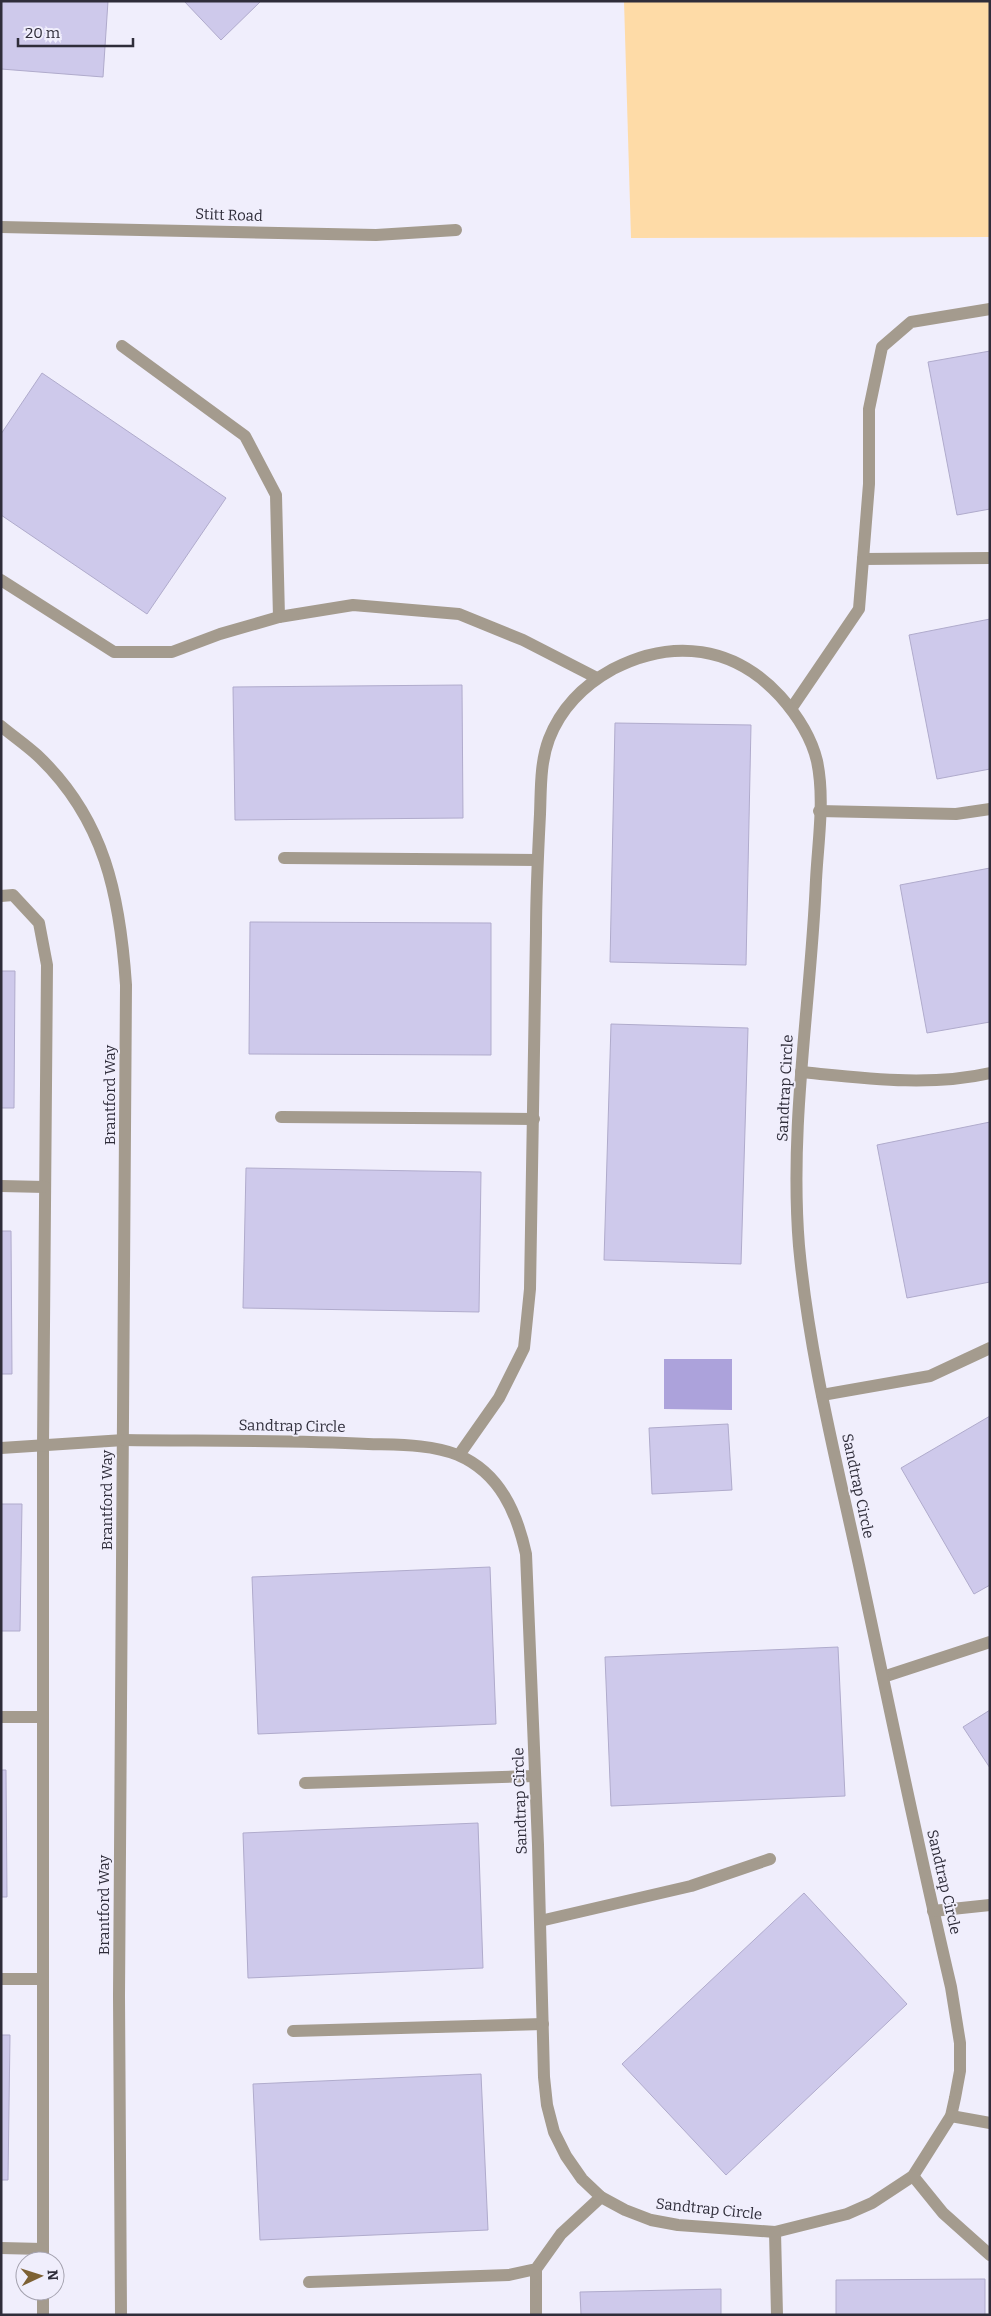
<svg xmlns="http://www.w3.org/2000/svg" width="991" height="2316" viewBox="0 0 991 2316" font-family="Bitter,serif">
<rect width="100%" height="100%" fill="#f0eefc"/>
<polygon fill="#fedba7" points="624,1 990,1 990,237 631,238"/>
<polygon fill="#aca2db" points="664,1359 732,1359 732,1410 664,1409"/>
<g fill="#cec9eb" stroke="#b0abcc">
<polygon points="1,1 108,1 103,77 1,69"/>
<polygon points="184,1 261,1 221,40"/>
<polygon points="990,351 990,509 957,515 928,362"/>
<polygon points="42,373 226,498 147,614 1,515 1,434"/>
<polygon points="990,619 990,769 937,779 909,635"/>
<polygon points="462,685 463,818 235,820 233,687"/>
<polygon points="615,723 751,725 746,965 610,962"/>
<polygon points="990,868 990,1022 927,1033 900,885"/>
<polygon points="250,922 491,923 491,1055 249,1054"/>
<polygon points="1,971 15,971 14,1108 1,1108"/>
<polygon points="611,1024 748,1028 741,1264 604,1260"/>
<polygon points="990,1122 990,1282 907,1298 877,1145"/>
<polygon points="246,1168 481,1172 479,1312 243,1308"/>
<polygon points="1,1231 11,1231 12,1374 1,1374"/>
<polygon points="990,1416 990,1585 974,1594 901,1468"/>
<polygon points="728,1424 732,1490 652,1494 649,1428"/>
<polygon points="1,1504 22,1504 20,1631 1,1631"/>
<polygon points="490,1567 496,1724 258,1734 252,1577"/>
<polygon points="838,1647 845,1796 611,1806 605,1657"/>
<polygon points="990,1710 990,1768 963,1727"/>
<polygon points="1,1770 6,1770 7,1897 1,1897"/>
<polygon points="478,1823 483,1968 248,1978 243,1833"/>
<polygon points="804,1893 907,2004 726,2175 622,2064"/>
<polygon points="1,2035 10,2035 8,2180 1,2180"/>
<polygon points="481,2074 488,2230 260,2240 253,2084"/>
<polygon points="985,2279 985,2315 836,2315 836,2280"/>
<polygon points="721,2289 721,2315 581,2315 580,2292"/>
</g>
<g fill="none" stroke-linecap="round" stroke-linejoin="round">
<g stroke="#a49b8e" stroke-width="12">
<polyline points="122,346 245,436 276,495 279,617"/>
<polyline points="863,559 990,558"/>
<polyline points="1,580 114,652 172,652 220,634 279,617 353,605 459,614 523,640 597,678"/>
<polyline points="791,709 859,609 869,484 869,409 882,347 911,322 990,309"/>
<polyline points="819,811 956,814 990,809"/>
<polyline points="284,858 537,860"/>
<polyline points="1,896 13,895 39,923 47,965 43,1446 43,2261"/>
<path d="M801,1072C863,1078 929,1087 990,1073"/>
<polyline points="1,1186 45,1187"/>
<polyline points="822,1395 930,1376 990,1348"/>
<polyline points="1,1448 124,1440"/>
<polyline points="883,1677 990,1642"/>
<polyline points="1,1717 43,1717"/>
<polyline points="305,1783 535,1776"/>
<polyline points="540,1921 691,1886 770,1859"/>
<polyline points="1,1979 43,1979"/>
<polyline points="293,2031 543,2024"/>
<polyline points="1,2248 43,2249"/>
<polyline points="309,2282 509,2275 536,2269 561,2234 601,2197"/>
<polyline points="43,2291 43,2315"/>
<polyline points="536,2315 536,2269"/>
</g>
<g stroke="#a49b8e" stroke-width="12">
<polyline points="1,227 376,235 456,230"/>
<path d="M1,726C13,736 26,745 37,755C105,819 120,896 126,985L119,1996L121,2315"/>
<polyline points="281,1117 534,1119"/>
<path d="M124,1440C205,1441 287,1440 368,1444C398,1445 430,1444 458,1455C500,1473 517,1513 526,1554L538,1845L544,2077L547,2105L554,2132L566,2156L582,2179L601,2197L625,2210L651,2220L678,2225L775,2232L847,2214L872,2203L913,2176L951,2116L955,2098L960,2071V2043L951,1987C918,1847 889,1705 859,1565C836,1459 809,1354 799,1246C789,1124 811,1001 816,880C818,841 825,799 817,761C811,736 797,715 780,696C734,646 673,638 613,669C584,685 561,708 549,739C540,763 541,789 540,814C538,853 536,893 536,932C534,1051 532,1170 530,1289L524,1348L499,1398L459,1455"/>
<polyline points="933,1911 990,1905"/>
<polyline points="951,2116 990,2123"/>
<polyline points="913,2176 943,2213 990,2255"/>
<polyline points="775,2232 777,2315"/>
</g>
</g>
<g text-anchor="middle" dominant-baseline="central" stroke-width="4" stroke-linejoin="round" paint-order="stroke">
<g font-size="15" fill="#2f2d3a" stroke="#f0eefc">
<text transform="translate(229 215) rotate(2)">Stitt Road</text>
<text transform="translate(785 1088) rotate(-87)">Sandtrap Circle</text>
<text transform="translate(110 1095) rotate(-90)">Brantford Way</text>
<text transform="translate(292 1426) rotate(1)">Sandtrap Circle</text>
<text transform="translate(858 1486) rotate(78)">Sandtrap Circle</text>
<text transform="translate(107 1500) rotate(-90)">Brantford Way</text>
<text transform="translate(520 1801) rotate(-92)">Sandtrap Circle</text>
<text transform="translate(944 1882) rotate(77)">Sandtrap Circle</text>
<text transform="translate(104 1905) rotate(-90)">Brantford Way</text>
<text transform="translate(709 2209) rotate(6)">Sandtrap Circle</text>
</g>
</g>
<rect width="991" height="2316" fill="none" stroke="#2f2d3a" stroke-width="5"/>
<g transform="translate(40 2276) rotate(86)"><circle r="24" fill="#f0eefc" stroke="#a3a1ae"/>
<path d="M0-4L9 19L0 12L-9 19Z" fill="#7d6134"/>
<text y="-8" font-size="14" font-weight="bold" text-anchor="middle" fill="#2f2d3a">N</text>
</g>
<path d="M18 38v8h115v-8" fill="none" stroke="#2f2d3a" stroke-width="2.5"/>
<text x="25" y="38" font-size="15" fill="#2f2d3a" stroke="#f0eefc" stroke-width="4" paint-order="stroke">20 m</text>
</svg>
